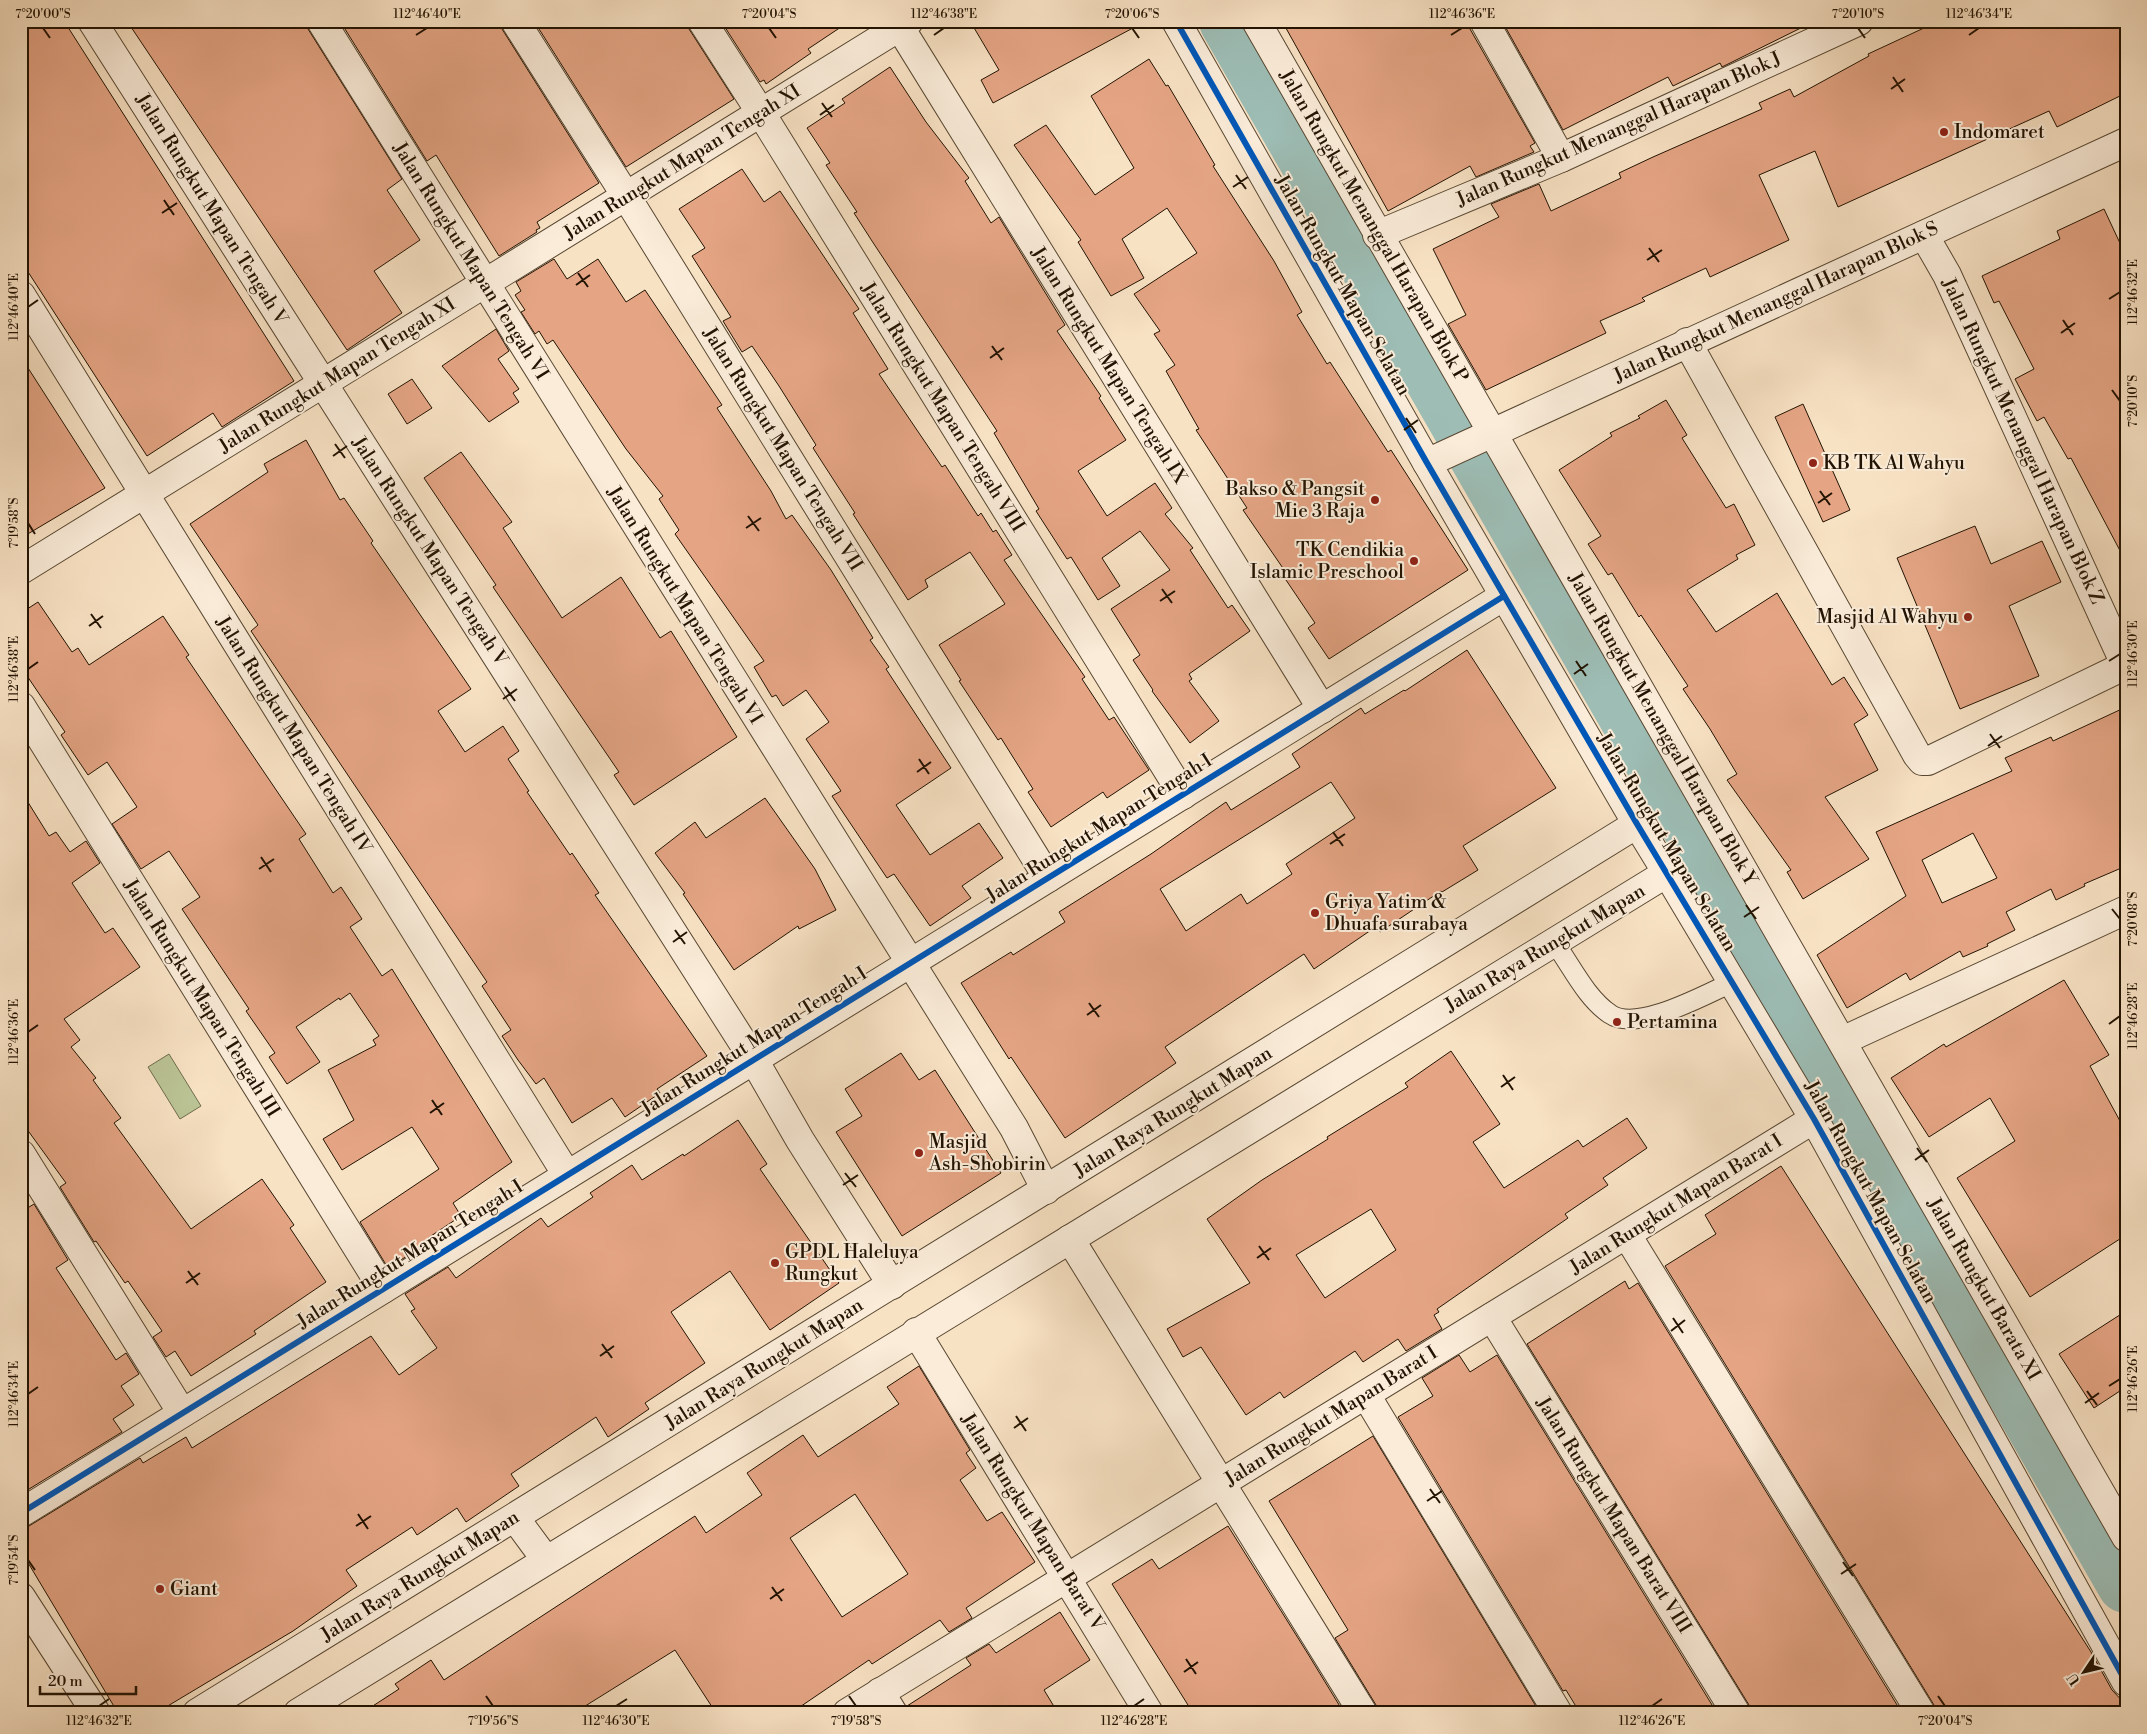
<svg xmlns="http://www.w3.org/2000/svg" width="2147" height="1734" viewBox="0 0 2147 1734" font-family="'Libre Bodoni',serif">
<rect width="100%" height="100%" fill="#f8e2c4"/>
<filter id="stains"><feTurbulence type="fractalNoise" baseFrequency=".004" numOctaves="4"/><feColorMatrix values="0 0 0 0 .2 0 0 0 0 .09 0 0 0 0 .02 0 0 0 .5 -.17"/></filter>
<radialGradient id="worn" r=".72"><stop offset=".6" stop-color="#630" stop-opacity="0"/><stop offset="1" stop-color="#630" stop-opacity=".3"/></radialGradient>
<polygon fill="#bbc496" stroke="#6e6c4c" points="169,1054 201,1106 180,1119 148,1067"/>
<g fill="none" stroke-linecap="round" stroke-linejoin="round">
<polyline stroke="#9dbdb5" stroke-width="58" points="1228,21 2126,1584"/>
</g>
<g fill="#e5a585" stroke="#221302" fill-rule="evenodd">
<polygon points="21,21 64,21 294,381 222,427 213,413 147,456 21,261"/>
<polygon points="127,21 305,21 308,29 402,179 387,190 420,240 374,271 402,313 347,350"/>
<polygon points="340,21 499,21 502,29 599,183 537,222 540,228 536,230 537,232 499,256 436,155 427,161"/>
<polygon points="534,21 686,21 689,29 734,99 626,167"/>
<polygon points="721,21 850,21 808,49 811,53 766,84 764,80 760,82"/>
<polygon points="970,21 1146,21 993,103 981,80 999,70"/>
<polygon points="1282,21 1468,21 1470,29 1535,143 1530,146 1534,152 1476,177 1470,166 1388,211"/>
<polygon points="1502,21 1815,21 1722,67 1720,63 1673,86 1668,77 1563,130"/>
<polygon points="1939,21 2126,21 2126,93 2057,127 2049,111 1838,207 1815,151 1759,175 1789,240 1710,277 1706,268 1642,298 1645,301 1600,321 1606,333 1486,390 1448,324 1466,315 1433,249 1499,217 1491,204 1539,184 1551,211 1621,178 1619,173 1653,157 1762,109 1759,103 1790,89 1794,97 1869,56 1868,54"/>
<polygon points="1149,59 1166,86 1168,85 1215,165 1213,166 1274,261 1302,312 1297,315 1327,364 1330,362 1388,452 1391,450 1468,570 1329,659 1308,628 1315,623 1286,580 1289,577 1243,510 1247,508 1196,430 1199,429 1166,371 1175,365 1154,334 1160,331 1134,294 1197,253 1167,208 1122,239 1144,278 1111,296 1078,242 1081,240 1014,145 1046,125 1095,195 1134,168 1091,96"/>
<polygon points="890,67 926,122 969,178 965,181 991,223 999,217 1065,325 1057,331 1101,396 1099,398 1126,440 1078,471 1107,516 1155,483 1172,508 1165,514 1193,548 1190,550 1228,608 1232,605 1250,631 1189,674 1192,679 1189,681 1219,721 1190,743 1152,691 1153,690 1133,660 1140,655 1111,609 1170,570 1140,531 1102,558 1120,586 1098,600 1071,557 1067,559 1036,511 1039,509 994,433 997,431 872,241 854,213 857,212 826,165 830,163 807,128 845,103 842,99"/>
<polygon points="742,169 764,202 780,191 859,309 853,313 888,369 879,374 942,467 945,465 978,516 981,513 993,532 996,530 1012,555 1004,560 1085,677 1082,679 1109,720 1114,717 1149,770 1107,798 1103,792 1051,827 1028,792 1033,789 1001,738 998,740 959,681 961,680 939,645 1005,604 970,552 925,580 928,587 908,600 853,514 855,513 813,448 816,445 779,386 752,346 742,352 723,321 731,317 692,256 705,248 679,209"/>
<polygon points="2104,209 2126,256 2126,562 2071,458 2068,459 2044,417 2037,421 2015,379 2034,369 1999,301 1994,303 1982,276 2060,239 2057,231"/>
<polygon points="554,259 567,279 598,259 626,302 645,290 722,405 717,408 771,491 786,519 792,515 831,570 873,638 870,640 889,667 886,669 951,768 896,805 930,855 979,823 1003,858 962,886 971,898 930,926 894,874 887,878 832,796 841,791 806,739 829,722 806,690 783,706 776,695 772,697 754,667 764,661 675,534 679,530 659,499 663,496 626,449 553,340 547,344 539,331 535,334 521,312 525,310 515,295 521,291 516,282"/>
<polygon points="496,329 509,351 498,359 519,389 513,393 519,402 489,422 442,366"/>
<polygon points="21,357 105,488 21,538"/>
<polygon points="412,379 432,408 407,424 388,394"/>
<polygon points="1666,400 1687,435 1682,438 1726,508 1734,504 1755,545 1736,555 1738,559 1687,590 1716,632 1777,593 1832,685 1844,677 1868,715 1854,724 1878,770 1825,797 1869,859 1803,899 1787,872 1791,870 1727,780 1737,774 1710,729 1683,689 1688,686 1641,615 1639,617 1612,573 1608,575 1588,544 1601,536 1559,470 1612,436 1610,433 1640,418 1638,416"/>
<polygon points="1803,404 1850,510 1823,522 1775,417"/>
<polygon points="306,440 340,500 344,498 373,541 371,543 471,689 438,711 465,752 503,726 519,751 508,759 529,791 527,792 570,855 572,853 599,893 595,895 707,1056 657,1089 660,1093 625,1117 612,1098 572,1123 544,1078 536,1084 518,1060 502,1036 511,1030 482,986 487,982 251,631 258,625 190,524 268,472 264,464"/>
<polygon points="461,452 512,522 503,528 562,618 621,577 660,638 671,631 737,737 634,805 614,775 619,772 493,587 496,585 424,478"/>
<polygon points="1975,526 1991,564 2042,541 2061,582 2009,606 2039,676 1960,709 1897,558"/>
<polygon points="38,602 72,652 78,648 89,665 163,616 189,655 186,657 306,834 299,839 333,893 341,887 362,919 350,927 382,976 392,969 512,1162 453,1203 461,1216 428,1238 431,1241 388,1268 360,1222 439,1169 412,1127 342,1170 323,1139 354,1120 328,1070 376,1045 373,1040 379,1036 350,993 340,1000 339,998 296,1027 320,1062 287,1084 269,1057 275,1053 246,1011 249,1009 182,909 200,897 169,851 141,869 112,824 137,807 107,762 88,775 61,735 65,732 21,667 21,613"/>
<path d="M1467,650L1556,788L1463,846L1478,870L1442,892L1441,891L1380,932L1377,926L1314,969L1304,954L1165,1047L1176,1063L1065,1138L1011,1057L1009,1059L961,983L1011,952L1013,955L1065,922L1059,912L1151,854L1226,802L1231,810L1300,767L1292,754L1361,708L1365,714L1404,690L1405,691ZM1331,782L1355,818L1286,864L1292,874L1247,904L1241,894L1186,931L1160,889Z"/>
<path d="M2126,707V866L2084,884L2085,886L2056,900L2051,889L2006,912L2015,930L1987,944L1988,946L1963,957L1960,951L1910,980L1906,973L1847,1008L1817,955L1906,896L1876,832L2012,771L2005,758L2051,737L2053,741ZM1973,833L1997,878L1942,903L1922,860Z"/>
<polygon points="21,791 49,836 56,832 70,852 86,841 100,863 72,883 105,933 113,928 140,967 64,1019 80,1040 71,1047 96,1078 93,1080 121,1118 114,1123 191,1229 262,1179 294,1225 290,1228 326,1282 254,1331 256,1334 191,1376 175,1351 166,1357 153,1337 162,1331 128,1281 125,1283 96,1241 94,1242 60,1187 66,1183 21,1121"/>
<polygon points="765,798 815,869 836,910 799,929 798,926 734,970 683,894 685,893 655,853 695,822 706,838"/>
<polygon points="2064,980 2109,1055 2090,1066 2126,1132 2126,1235 2030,1297 1957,1178 2015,1141 1990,1098 1929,1137 1891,1078 1944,1044 1946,1047"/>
<path d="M1451,1051L1500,1124L1473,1142L1504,1188L1578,1140L1583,1147L1627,1118L1647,1148L1603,1178L1608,1185L1565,1214L1568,1218L1437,1309L1439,1312L1434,1315L1442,1329L1406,1351L1398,1339L1363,1362L1355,1351L1284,1398L1280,1392L1246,1415L1201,1347L1183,1357L1167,1329L1250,1283L1207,1219L1262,1180L1328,1139L1327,1137L1408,1087L1405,1083ZM1371,1209L1396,1250L1325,1298L1296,1255Z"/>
<polygon points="901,1053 919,1080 935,1070 1001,1173 902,1236 836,1132 862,1116 845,1089"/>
<polygon points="738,1120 767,1164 760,1169 839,1283 770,1330 730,1271 671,1312 705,1363 645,1403 649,1409 608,1437 596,1417 511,1474 519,1486 466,1522 457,1508 417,1535 412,1527 346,1570 357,1586 293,1631 156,1713 118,1713 21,1551 21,1529 29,1526 140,1458 143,1463 186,1437 192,1448 371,1336 399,1375 437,1348 411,1311 415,1309 405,1294 448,1267 456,1278 541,1218 548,1227 593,1197 590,1193 632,1165 642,1180 683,1154 684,1156"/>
<polygon points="1781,1166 2091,1652 2112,1690 2126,1705 2126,1713 1937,1713 1934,1705 1665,1266 1716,1234 1705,1215"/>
<polygon points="34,1204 68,1260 56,1268 116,1360 126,1353 139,1374 121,1386 134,1405 113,1419 122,1432 21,1494 21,1212"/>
<polygon points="1625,1281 1629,1289 1638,1283 1902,1713 1752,1713 1749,1705 1527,1344"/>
<polygon points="2126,1311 2126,1387 2094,1408 2059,1354"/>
<polygon points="1459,1355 1470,1372 1497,1355 1717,1713 1580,1713 1566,1690 1563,1691 1398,1417 1433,1396 1422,1378"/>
<path d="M919,1366L970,1450L966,1453L976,1468L960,1480L987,1521L1002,1512L1035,1562L966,1608L972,1618L949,1632L940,1620L872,1664L869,1660L791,1713H716L675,1650L574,1713H362L399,1689L395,1684L431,1660L444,1680L695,1516L706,1533L762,1495L747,1473L803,1435L818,1457L899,1404L887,1387ZM855,1494L908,1574L842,1617L790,1538Z"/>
<polygon points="1373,1436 1537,1708 1529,1713 1379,1713 1376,1705 1335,1638 1348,1630 1269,1501"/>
<polygon points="1228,1526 1308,1654 1344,1713 1193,1713 1112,1584 1152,1559 1159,1569"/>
<polygon points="1060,1612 1090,1660 1044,1690 1058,1713 909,1713 907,1706 971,1665 966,1658 989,1644 996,1653"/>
</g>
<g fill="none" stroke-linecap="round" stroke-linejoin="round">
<defs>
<path id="service" d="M1554,942C1571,965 1586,998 1610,1014C1637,1033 1706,994 1733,982"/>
<g id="minor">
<polyline points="92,21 754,1060 800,1140 892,1285"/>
<polyline points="321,21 1014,1128 1046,1190"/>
<polyline points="515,21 626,196 1048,878"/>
<polyline points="702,21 761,113 1183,795"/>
<polyline points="896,21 1322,709"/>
<polyline points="1176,21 1427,463"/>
<polyline points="1256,21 2126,1537"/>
<polyline points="1484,21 1561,158"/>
<polyline points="1377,235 1561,158 1859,21"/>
<polyline points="21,295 567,1175"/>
<polyline points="1687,342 1917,755 1922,761 1928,761 2122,667 2124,662 1947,275 1924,235"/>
<polyline points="21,570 909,21"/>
<polyline points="21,706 383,1289"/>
<polyline points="1667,873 1814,1119 2126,1682"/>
<polyline points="1842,1041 2126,910"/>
<polyline points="21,1154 182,1413"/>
<polyline points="1627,1235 1921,1713"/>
<polyline points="1070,1239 1363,1713"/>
<polyline points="1492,1317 1736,1713"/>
<polyline points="916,1332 1149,1713"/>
<polyline points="1366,1395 1558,1713"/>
<polyline points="21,1513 1504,596"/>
<polyline points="21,1597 96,1713"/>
<polyline points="880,1692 893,1713"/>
<polyline points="847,1713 1814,1119"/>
</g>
<g id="tertiary">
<polyline points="515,1518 546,1560"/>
<polyline points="197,1713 1637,824"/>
<polyline points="298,1713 1667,873 1637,824 1427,463 2126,142"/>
</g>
</defs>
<use href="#service" stroke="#584732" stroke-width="21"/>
<use href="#minor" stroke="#584732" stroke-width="30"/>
<use href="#tertiary" stroke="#584732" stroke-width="30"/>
<use href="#service" stroke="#faecd9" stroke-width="19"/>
<use href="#minor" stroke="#faecd9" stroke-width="28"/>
<use href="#tertiary" stroke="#faecd9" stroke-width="28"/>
<defs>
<g id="cycleway">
<polyline points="1176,21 1427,463 1637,824 1814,1119 2126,1682"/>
<polyline points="21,1513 1504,596"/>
</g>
</defs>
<use href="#cycleway" stroke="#faecd9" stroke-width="9"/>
<use href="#cycleway" stroke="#0057b8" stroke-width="6"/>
</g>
<path fill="none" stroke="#221302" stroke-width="2" d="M43,28L50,38M769,28L776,38M1132,28L1139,38M1858,28L1865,38M416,35L427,28M934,35L944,28M1451,35L1462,28M1969,35L1979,28M1893,77L1903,92M1891,89L1905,79M822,103L832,117M820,115L834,105M1236,175L1246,189M1233,187L1248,177M164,200L174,215M162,213L177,203M1649,248L1659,262M1647,260L1662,250M578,273L588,287M576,285L590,275M2109,299L2120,292M28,307L38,300M2063,320L2073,335M2061,333L2075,323M992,346L1002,360M990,358L1004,348M2112,390L2120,401M1406,418L1416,433M1404,430L1418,420M335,444L345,458M333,456L347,446M1820,491L1830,505M1818,503L1832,493M748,516L759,531M28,523L35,534M746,528L761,518M1162,589L1172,603M1160,601L1175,591M91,614L101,628M89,626L103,616M1576,661L1586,676M2109,661L2120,654M28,669L38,662M1574,674L1588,664M505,687L515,701M503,699L517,689M1990,734L2000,748M1988,746L2002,736M919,759L929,774M917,772L931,762M1333,832L1343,846M1330,844L1345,834M261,857L271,872M259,869L274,859M1746,905L1756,919M2112,909L2120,919M1744,917L1759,907M675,930L685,944M673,942L687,932M1089,1003L1099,1017M1087,1015L1101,1005M2109,1024L2120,1016M28,1032L38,1025M1503,1075L1513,1090M1501,1087L1515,1077M432,1100L442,1115M430,1113L444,1103M1917,1148L1927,1162M1915,1160L1929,1150M845,1173L856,1187M843,1185L858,1175M1259,1246L1269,1260M1257,1258L1271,1248M188,1271L198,1285M186,1283L200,1273M1673,1318L1683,1333M1671,1331L1685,1320M602,1344L612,1358M600,1356L614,1346M2109,1386L2120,1379M2087,1391L2097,1405M28,1394L38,1387M2085,1403L2099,1393M1016,1416L1026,1431M1014,1428L1028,1418M1430,1489L1440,1503M1427,1501L1442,1491M358,1514L368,1529M356,1526L371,1516M28,1560L35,1570M1843,1562L1853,1576M1841,1574L1856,1564M772,1587L782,1601M770,1599L784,1589M1186,1659L1196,1674M1184,1672L1198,1662M486,1696L493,1706M849,1696L856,1706M1938,1696L1945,1706M99,1706L109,1699M616,1706L627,1699M1134,1706L1144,1699M1652,1706L1662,1699"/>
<g fill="#8f2418" stroke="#faecd9" stroke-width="2">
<circle cx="1944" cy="132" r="5"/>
<circle cx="1813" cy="463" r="5"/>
<circle cx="1375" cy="500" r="5"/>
<circle cx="1414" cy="561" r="5"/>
<circle cx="1968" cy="617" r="5"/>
<circle cx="1315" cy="913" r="5"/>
<circle cx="1617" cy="1022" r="5"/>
<circle cx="919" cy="1153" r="5"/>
<circle cx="775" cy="1263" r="5"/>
<circle cx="160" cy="1589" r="5"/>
</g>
<g text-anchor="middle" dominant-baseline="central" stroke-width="4" stroke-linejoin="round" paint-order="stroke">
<g font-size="19" fill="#221302" stroke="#faecd9">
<text transform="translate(1619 129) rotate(-24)">Jalan Rungkut Menanggal Harapan Blok J</text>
<text transform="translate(682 162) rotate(-32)">Jalan Rungkut Mapan Tengah XI</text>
<text transform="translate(212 209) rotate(58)">Jalan Rungkut Mapan Tengah V</text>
<text transform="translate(1374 226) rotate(60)">Jalan Rungkut Menanggal Harapan Blok P</text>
<text transform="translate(471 261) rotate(58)">Jalan Rungkut Mapan Tengah VI</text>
<text transform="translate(1343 285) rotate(60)">Jalan Rungkut Mapan Selatan</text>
<text transform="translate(1776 302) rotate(-25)">Jalan Rungkut Menanggal Harapan Blok S</text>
<text transform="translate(1109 365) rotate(58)">Jalan Rungkut Mapan Tengah IX</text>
<text transform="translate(337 375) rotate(-32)">Jalan Rungkut Mapan Tengah XI</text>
<text transform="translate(943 407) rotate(58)">Jalan Rungkut Mapan Tengah VIII</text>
<text transform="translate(2023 441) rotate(65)">Jalan Rungkut Menanggal Harapan Blok Z</text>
<text transform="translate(783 449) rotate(58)">Jalan Rungkut Mapan Tengah VII</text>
<text transform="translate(430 551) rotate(57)">Jalan Rungkut Mapan Tengah V</text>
<text transform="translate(685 605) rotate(58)">Jalan Rungkut Mapan Tengah VI</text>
<text transform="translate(1663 729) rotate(60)">Jalan Rungkut Menanggal Harapan Blok Y</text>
<text transform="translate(294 735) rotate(58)">Jalan Rungkut Mapan Tengah IV</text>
<text transform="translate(1099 828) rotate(-32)">Jalan Rungkut Mapan Tengah I</text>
<text transform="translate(1667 842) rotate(59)">Jalan Rungkut Mapan Selatan</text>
<text transform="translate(1545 948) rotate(-31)">Jalan Raya Rungkut Mapan</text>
<text transform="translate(202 998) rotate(58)">Jalan Rungkut Mapan Tengah III</text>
<text transform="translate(754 1041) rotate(-32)">Jalan Rungkut Mapan Tengah I</text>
<text transform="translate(1173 1112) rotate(-32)">Jalan Raya Rungkut Mapan</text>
<text transform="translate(1871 1192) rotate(61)">Jalan Rungkut Mapan Selatan</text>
<text transform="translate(1676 1204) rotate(-32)">Jalan Rungkut Mapan Barat I</text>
<text transform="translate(410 1254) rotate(-32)">Jalan Rungkut Mapan Tengah I</text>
<text transform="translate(1984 1289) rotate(60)">Jalan Rungkut Barata XI</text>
<text transform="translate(764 1364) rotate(-32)">Jalan Raya Rungkut Mapan</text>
<text transform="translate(1331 1416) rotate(-32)">Jalan Rungkut Mapan Barat I</text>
<text transform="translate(1614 1515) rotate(58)">Jalan Rungkut Mapan Barat VIII</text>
<text transform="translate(1033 1522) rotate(58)">Jalan Rungkut Mapan Barat V</text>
<text transform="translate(420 1576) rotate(-32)">Jalan Raya Rungkut Mapan</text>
</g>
<g font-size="19" fill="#221302" stroke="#faecd9" text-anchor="start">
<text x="1954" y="132">Indomaret</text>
<text x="1823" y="463">KB TK Al Wahyu</text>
<text x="1365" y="489" text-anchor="end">Bakso &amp; Pangsit<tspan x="1365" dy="22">Mie 3 Raja</tspan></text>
<text x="1404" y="550" text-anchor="end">TK Cendikia<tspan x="1404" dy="22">Islamic Preschool</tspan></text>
<text x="1958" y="617" text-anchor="end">Masjid Al Wahyu</text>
<text x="1325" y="902">Griya Yatim &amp;<tspan x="1325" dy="22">Dhuafa surabaya</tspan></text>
<text x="1627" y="1022">Pertamina</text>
<text x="929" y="1142">Masjid<tspan x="929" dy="22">Ash-Shobirin</tspan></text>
<text x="785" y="1252">GPDL Haleluya<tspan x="785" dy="22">Rungkut</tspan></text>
<text x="170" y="1589">Giant</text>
</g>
</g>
<rect width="2147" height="1734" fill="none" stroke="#f8e2c4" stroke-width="55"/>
<g transform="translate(2084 1672) rotate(235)" stroke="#faecd9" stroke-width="4" paint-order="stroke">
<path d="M0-4L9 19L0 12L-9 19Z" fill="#221302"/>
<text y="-8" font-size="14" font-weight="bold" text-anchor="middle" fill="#221302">U</text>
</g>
<path d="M40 1686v8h96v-8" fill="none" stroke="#221302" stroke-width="2.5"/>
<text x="48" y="1686" font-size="15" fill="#221302" stroke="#faecd9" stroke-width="4" paint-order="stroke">20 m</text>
<rect x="28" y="28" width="2092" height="1678" fill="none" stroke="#221302" stroke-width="2"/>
<g font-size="12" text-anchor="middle" fill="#221302">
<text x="43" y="18">7°20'00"S</text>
<text x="427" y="18">112°46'40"E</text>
<text x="769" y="18">7°20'04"S</text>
<text x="944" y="18">112°46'38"E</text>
<text x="1132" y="18">7°20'06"S</text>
<text x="1462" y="18">112°46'36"E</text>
<text x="1858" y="18">7°20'10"S</text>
<text x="1979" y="18">112°46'34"E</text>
<text transform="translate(2133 292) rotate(-90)" y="4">112°46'32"E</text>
<text transform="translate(14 307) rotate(-90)" y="4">112°46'40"E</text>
<text transform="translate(2133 401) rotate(-90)" y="4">7°20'10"S</text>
<text transform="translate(14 523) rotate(-90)" y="4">7°19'58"S</text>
<text transform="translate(2133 654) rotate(-90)" y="4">112°46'30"E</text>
<text transform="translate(14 669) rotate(-90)" y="4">112°46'38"E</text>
<text transform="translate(2133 919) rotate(-90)" y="4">7°20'08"S</text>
<text transform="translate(2133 1016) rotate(-90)" y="4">112°46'28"E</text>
<text transform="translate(14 1032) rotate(-90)" y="4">112°46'36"E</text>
<text transform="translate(2133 1379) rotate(-90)" y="4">112°46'26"E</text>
<text transform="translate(14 1394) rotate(-90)" y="4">112°46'34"E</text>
<text transform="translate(14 1560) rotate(-90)" y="4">7°19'54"S</text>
<text x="99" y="1725">112°46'32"E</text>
<text x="493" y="1725">7°19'56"S</text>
<text x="616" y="1725">112°46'30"E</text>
<text x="856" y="1725">7°19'58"S</text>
<text x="1134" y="1725">112°46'28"E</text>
<text x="1652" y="1725">112°46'26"E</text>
<text x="1945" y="1725">7°20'04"S</text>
</g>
<rect width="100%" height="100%" filter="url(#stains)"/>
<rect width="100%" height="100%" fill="url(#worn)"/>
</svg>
